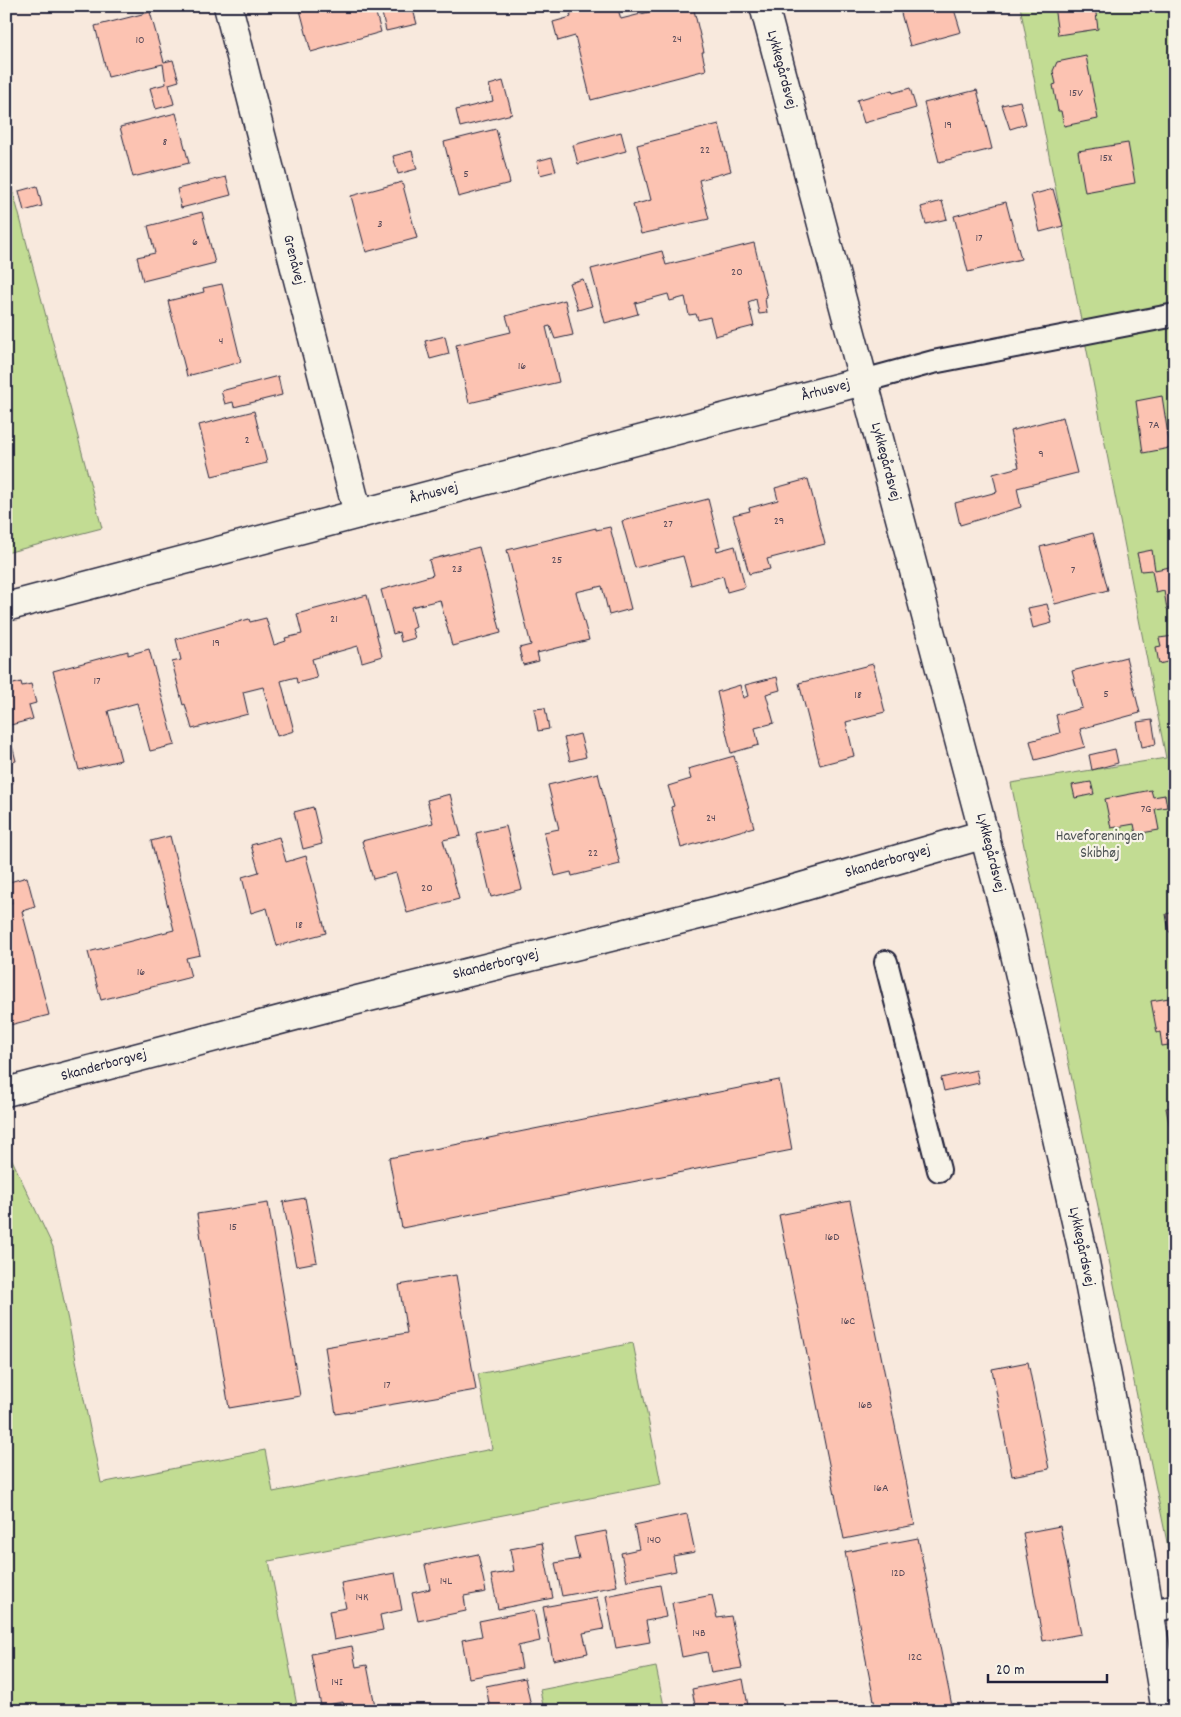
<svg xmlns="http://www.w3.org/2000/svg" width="1181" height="1717" viewBox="0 0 1181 1717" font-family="Dekko,sans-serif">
<rect width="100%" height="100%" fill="#f8e9dd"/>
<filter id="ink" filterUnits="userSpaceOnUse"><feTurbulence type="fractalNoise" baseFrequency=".02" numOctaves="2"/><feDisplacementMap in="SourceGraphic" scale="10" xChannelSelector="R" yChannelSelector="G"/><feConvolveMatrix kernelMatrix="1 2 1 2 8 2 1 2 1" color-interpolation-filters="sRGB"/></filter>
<g filter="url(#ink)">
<g fill="#c2dc93" stroke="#727f67">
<polygon points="1020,6 1175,6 1175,1581 1011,783 1166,758"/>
<polygon points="6,165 102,528 6,553"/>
<polygon points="6,1147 53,1247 101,1483 265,1450 273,1492 492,1449 478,1374 633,1343 661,1484 269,1561 298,1711 6,1711"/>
<polygon points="656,1667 665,1711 544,1711 540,1690"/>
</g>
<g fill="#fcc3b2" stroke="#22223b">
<polygon points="299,6 374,6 381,32 311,52"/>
<polygon points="412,6 417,24 386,31 382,13"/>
<polygon points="600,6 617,6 621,19 673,6 693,6 704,52 702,52 706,70 591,100 575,36 558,41 553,22 571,17 570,14"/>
<polygon points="899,6 953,6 961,32 910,46"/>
<polygon points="1054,6 1095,6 1098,29 1058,35"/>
<polygon points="150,12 164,62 173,60 179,81 169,84 174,104 156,109 150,88 166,84 163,64 108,77 95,26"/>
<polygon points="1086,56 1098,119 1064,126 1061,111 1058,111 1053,85 1056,84 1053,71 1057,62"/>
<polygon points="503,81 512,114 460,127 456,110 493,101 489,85"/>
<polygon points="910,88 916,108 864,123 857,100 892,90 893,93"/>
<polygon points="977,90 992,149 939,162 924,103"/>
<polygon points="1020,101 1026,124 1010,129 1002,105"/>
<polygon points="176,113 189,163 133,177 120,127"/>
<polygon points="719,124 731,171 699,180 709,219 641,234 633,205 651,200 637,145"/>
<polygon points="496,129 510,183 458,197 444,142"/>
<polygon points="621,132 626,151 578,164 573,145"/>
<polygon points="1128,143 1135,183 1085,192 1078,151"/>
<polygon points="412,151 417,169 398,174 393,156"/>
<polygon points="552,157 556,171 540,175 537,161"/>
<polygon points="226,177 231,195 181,208 177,189"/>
<polygon points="402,182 417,238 366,252 351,196"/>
<polygon points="37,186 42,206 24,211 19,191"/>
<polygon points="1053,189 1063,226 1040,232 1031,195"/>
<polygon points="942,201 947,219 926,224 921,207"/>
<polygon points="1006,202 1021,259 968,272 954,216"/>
<polygon points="202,212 215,263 143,281 137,257 155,253 148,226"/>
<polygon points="754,243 767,297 765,298 767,313 759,314 756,299 748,302 754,326 715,336 710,317 698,320 696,314 689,315 685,297 670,301 668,294 635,303 638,314 605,323 591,269 662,251 666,265"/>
<polygon points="583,279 592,306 578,310 569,283"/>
<polygon points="222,284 241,362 187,376 168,301 204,292 203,288"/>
<polygon points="565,300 573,335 555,339 550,326 546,327 559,382 469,403 456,345 511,332 506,316"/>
<polygon points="445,336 449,354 430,359 425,341"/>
<polygon points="278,376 282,395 234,407 233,402 225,404 221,391"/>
<polygon points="1162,396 1170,448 1143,453 1136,401"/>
<polygon points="254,411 267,463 212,476 199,425"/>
<polygon points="1063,417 1077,473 1017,488 1021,507 960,525 955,503 997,492 993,474 1019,467 1010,431"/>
<polygon points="808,479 825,544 767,559 770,569 749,574 733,515 750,511 749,508 778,500 775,488"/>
<polygon points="708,499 720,546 716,547 717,551 735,546 745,587 727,592 723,576 691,585 683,556 635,568 622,521"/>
<polygon points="610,527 631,609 609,615 602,586 576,592 589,640 537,653 539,661 523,665 519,648 531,645 507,550 596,528 596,530"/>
<polygon points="1093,533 1108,590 1055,604 1040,547"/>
<polygon points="479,547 501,633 452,646 440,600 411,607 416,627 412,629 415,638 401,642 399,632 393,634 381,590 433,575 429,560"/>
<polygon points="1152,550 1155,570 1175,566 1175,607 1167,609 1164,591 1156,593 1152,570 1141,571 1137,553"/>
<polygon points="367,595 382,656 362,662 358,646 312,659 317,678 297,683 296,677 281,681 294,731 277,736 263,687 243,692 248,714 192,729 185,704 183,705 172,662 181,660 176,639 249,619 250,622 266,618 274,645 286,641 285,638 302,634 297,614"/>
<polygon points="1047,604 1052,623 1033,628 1028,608"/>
<polygon points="1174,636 1175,660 1159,664 1156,647 1161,646 1159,638"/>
<polygon points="149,649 175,745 150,751 137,703 108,711 121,760 79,770 53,671 128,651 128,655"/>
<polygon points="1126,657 1140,713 1080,729 1085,747 1035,760 1030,741 1060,733 1056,715 1082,708 1072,671"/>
<polygon points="873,664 885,712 846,722 854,756 820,765 799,683"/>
<polygon points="777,677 780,690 766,694 774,723 755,728 759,745 731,753 717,692 740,685 743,698 748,696 745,685"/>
<polygon points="21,682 22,686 31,684 36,703 29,705 33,719 7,726 16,761 7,763 13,783 6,785 6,686"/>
<polygon points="545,708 549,729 538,731 534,709"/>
<polygon points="1152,720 1156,744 1142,747 1137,722"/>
<polygon points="580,734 586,757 570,761 564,738"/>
<polygon points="1115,749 1118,763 1092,770 1089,755"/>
<polygon points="734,756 754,827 681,848 671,807 674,806 668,786 691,779 688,769"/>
<polygon points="598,773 620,864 572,876 571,872 555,876 544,832 559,829 548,785"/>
<polygon points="1091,782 1094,794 1075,798 1072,785"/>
<polygon points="1151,790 1153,797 1165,795 1167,807 1155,809 1159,830 1136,834 1134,824 1111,828 1105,799"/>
<polygon points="450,794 461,836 443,840 459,899 407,913 396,873 373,879 362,841 433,823 427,800"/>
<polygon points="313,807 322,844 303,849 294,812"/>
<polygon points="506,826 522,889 491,897 476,833"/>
<polygon points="170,836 200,955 186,958 191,977 101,1000 88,952 174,930 151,841"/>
<polygon points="279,837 286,862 306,856 326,933 277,946 267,908 251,913 242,877 259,872 251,845"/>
<polygon points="27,877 35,907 22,911 49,1015 6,1026 6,904 12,903 6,883"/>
<polygon points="1175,912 1175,931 1169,932 1166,914"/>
<polygon points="1175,997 1175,1044 1162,1046 1160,1032 1157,1033 1151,1001"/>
<polygon points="976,1070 979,1083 944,1091 941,1078"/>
<polygon points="779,1080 792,1150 402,1228 389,1158"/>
<polygon points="1175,1106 1175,1148 1174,1148 1166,1108"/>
<polygon points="305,1198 317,1262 296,1266 283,1202"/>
<polygon points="850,1201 915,1525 844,1539 779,1215"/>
<polygon points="268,1203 300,1396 229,1408 197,1214"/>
<polygon points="456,1275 476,1390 336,1414 325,1347 407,1333 399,1285"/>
<polygon points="1028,1362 1049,1469 1012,1476 992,1369"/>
<polygon points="687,1514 695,1552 673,1556 676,1571 627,1581 621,1553 639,1549 634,1525"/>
<polygon points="1060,1526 1081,1634 1043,1641 1023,1533"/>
<polygon points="606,1531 617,1586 562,1596 555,1563 579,1559 574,1537"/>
<polygon points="918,1538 953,1711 876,1711 845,1552"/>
<polygon points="542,1543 553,1598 498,1609 491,1575 514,1571 510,1549"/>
<polygon points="478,1554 486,1592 464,1596 466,1611 418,1621 412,1593 430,1589 425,1565"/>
<polygon points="395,1573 402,1610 380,1615 383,1630 334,1640 329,1611 346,1608 341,1583"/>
<polygon points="660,1585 666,1617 646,1621 650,1642 616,1648 606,1596"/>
<polygon points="712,1595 717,1618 731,1616 742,1668 711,1673 707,1652 682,1657 672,1603"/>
<polygon points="597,1597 604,1629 583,1633 588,1653 553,1660 543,1607"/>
<polygon points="534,1610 540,1641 518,1646 522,1668 469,1678 462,1640 482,1636 479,1621"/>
<polygon points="352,1646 356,1667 367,1665 376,1711 345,1711 343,1702 321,1706 311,1654"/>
<polygon points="525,1678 532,1711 479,1711 490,1709 486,1686"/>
<polygon points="743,1679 749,1711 696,1711 692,1689"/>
</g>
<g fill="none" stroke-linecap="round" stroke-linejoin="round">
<defs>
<g id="service">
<polyline points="863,381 933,362 1175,315"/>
<polyline points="886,962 939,1170"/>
<polyline points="1149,1612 1175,1606"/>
</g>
<g id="minor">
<polyline points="228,6 358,514"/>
<polyline points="764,6 1010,932 1083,1252 1129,1489 1166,1711"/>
<polyline points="6,607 863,381"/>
<polyline points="6,1092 337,1005 743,904 985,834"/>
</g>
</defs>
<use href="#service" stroke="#22223b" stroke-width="26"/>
<use href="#minor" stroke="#22223b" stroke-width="31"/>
<use href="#service" stroke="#f7f3e8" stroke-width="22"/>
<use href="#minor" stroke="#f7f3e8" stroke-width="28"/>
</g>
</g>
<g text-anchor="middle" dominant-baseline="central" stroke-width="4.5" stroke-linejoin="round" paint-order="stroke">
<g font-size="12" fill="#584a59">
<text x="677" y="39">24</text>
<text x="140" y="40">10</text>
<text x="1076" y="93">15V</text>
<text x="948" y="125">19</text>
<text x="165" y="142">8</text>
<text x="705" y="150">22</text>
<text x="1106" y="158">15X</text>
<text x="466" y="174">5</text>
<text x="380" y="224">3</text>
<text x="979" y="238">17</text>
<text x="195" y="242">6</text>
<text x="737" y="272">20</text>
<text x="221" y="341">4</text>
<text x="522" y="366">16</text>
<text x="1154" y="425">7A</text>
<text x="247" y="440">2</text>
<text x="1041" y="454">9</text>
<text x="779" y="521">29</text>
<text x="668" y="524">27</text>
<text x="557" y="560">25</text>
<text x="457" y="569">23</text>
<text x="1073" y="570">7</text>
<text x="334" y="619">21</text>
<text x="216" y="643">19</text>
<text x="97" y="681">17</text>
<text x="1106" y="694">5</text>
<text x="858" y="695">18</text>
<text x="1146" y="809">7G</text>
<text x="711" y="818">24</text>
<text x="593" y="853">22</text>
<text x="427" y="888">20</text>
<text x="299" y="925">18</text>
<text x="141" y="972">16</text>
<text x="233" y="1227">15</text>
<text x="832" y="1237">16D</text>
<text x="848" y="1321">16C</text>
<text x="387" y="1385">17</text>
<text x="865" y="1405">16B</text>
<text x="881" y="1488">16A</text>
<text x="654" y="1540">14O</text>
<text x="898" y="1573">12D</text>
<text x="446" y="1581">14L</text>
<text x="362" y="1597">14K</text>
<text x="699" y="1633">14B</text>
<text x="915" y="1657">12C</text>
<text x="337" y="1682">14I</text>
</g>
<g font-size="15" fill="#22223b" stroke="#f7f3e8">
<text transform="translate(781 70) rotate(75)">Lykkegårdsvej</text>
<text transform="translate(293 260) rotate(76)">Grenåvej</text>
<text transform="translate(826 391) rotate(-15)">Århusvej</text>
<text transform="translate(885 462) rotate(75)">Lykkegårdsvej</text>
<text transform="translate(434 494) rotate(-15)">Århusvej</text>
<text transform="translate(990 853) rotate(76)">Lykkegårdsvej</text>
<text transform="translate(888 862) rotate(-16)">Skanderborgvej</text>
<text transform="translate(496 965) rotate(-14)">Skanderborgvej</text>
<text transform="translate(104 1066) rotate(-15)">Skanderborgvej</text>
<text transform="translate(1081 1247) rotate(78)">Lykkegårdsvej</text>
</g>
<g font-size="15" fill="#4a5051" stroke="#f7f3e8">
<text x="1100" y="837">Haveforeningen<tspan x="1100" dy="17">Skibhøj</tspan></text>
</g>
</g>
<rect width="1181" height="1717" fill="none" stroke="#f7f3e8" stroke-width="25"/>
<rect x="12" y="12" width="1156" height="1692" fill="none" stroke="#22223b" stroke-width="2" filter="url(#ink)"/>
<path d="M988 1674v8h119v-8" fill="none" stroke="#22223b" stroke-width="2.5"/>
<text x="996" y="1674" font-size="15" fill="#22223b" stroke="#f7f3e8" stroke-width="4" paint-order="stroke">20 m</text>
</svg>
